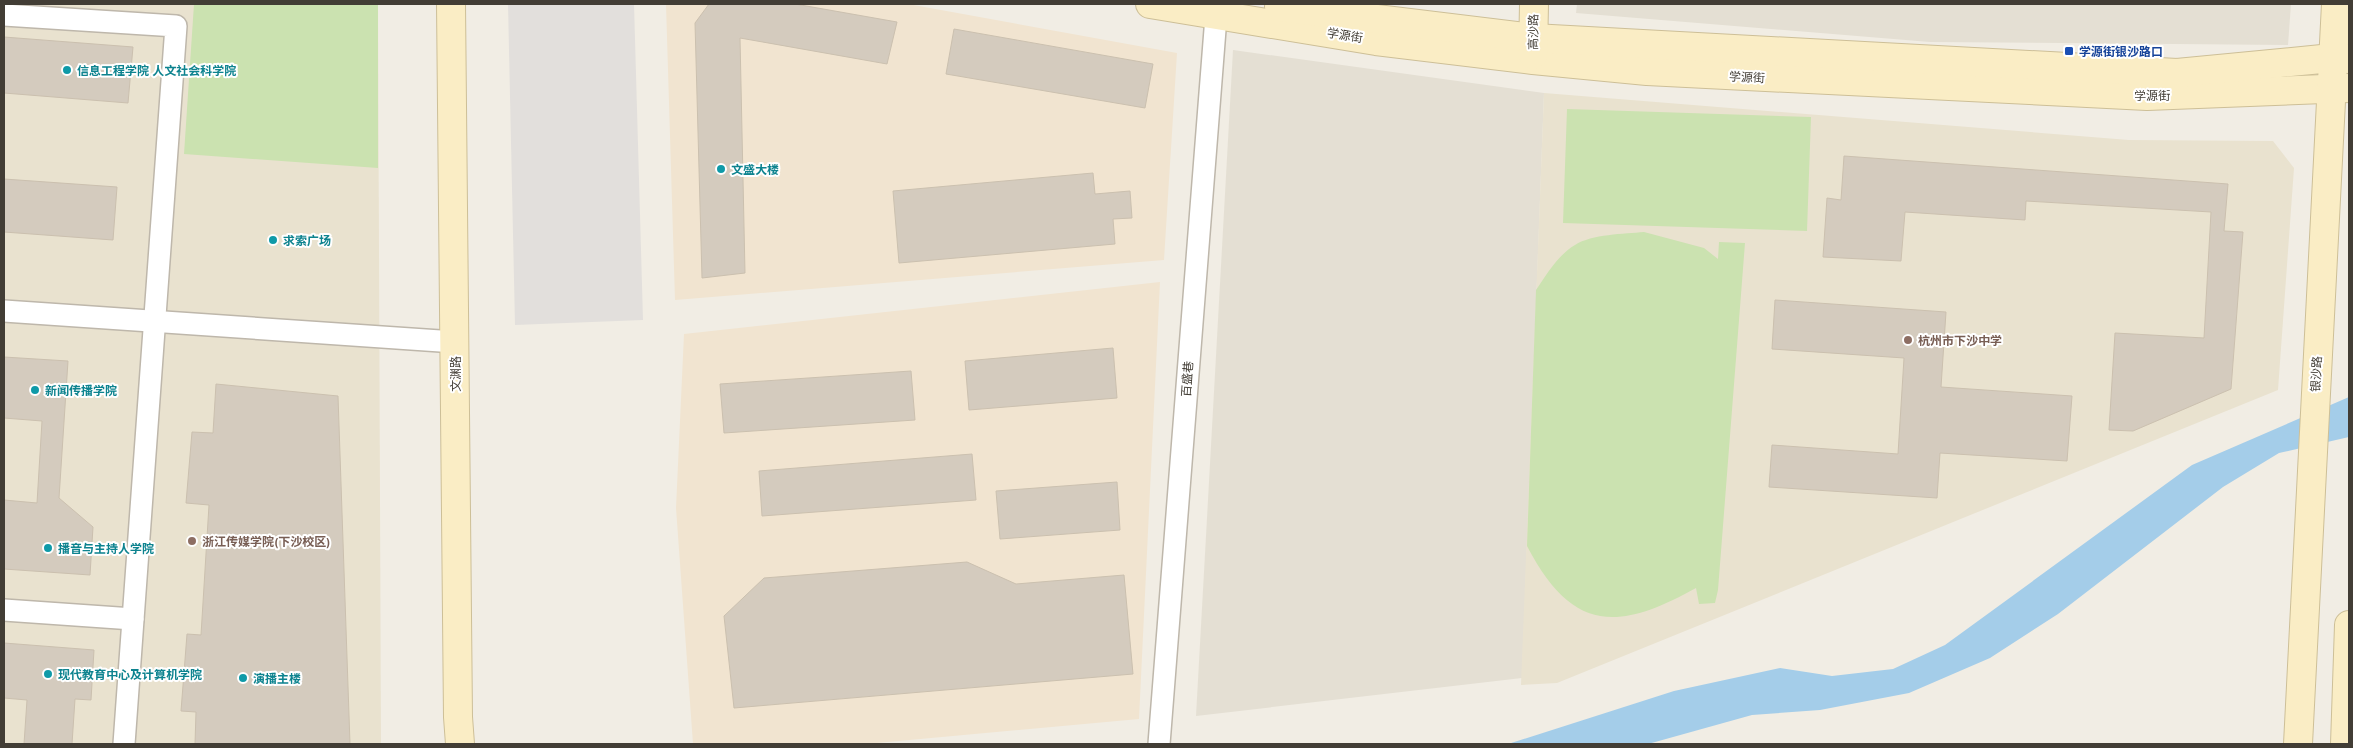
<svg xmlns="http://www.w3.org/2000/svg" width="2353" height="748" viewBox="0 0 2353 748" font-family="Mulish,'Noto Sans SC',sans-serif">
<rect width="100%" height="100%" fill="#f1ede4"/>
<g fill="#e4dfd3">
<polygon points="1577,4 2291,4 2288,45 1930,42 1576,13"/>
<polygon points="1233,50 1544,93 1522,678 1196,716"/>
</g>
<g fill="#f1e4d0">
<polygon points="666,4 908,4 1177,53 1164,260 675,300"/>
<polygon points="1160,282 1139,719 866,744 693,744 676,508 684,334"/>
</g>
<g fill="#e9e2cf">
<polygon points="4,4 378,4 381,744 4,744"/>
<polygon points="1544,93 2129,140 2273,141 2294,168 2278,390 1557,683 1521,685"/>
</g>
<g fill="#cbe2b0">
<polygon points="194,4 378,4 378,168 184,154"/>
<polygon points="1567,109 1811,117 1807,231 1563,223"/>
<path d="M1644,232L1704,248L1718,259L1719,242L1745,243L1718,590L1715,603L1699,604L1696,588C1617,632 1572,632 1527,546L1536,290C1547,274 1558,255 1575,245C1592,234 1624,234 1644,232Z"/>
</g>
<polygon fill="#e2dfdc" points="508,4 634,4 643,320 515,325"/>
<polygon fill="#a4cde9" points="2349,397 2349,437 2279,453 2223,487 2058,614 1990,658 1909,693 1820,710 1752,715 1648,744 1508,744 1674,691 1780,668 1832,676 1893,669 1945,645 2192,465"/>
<g fill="#d4cbbe" stroke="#cbc0af">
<polygon points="709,4 795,4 897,22 887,64 740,38 745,273 702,278 695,23"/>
<polygon points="954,29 1153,64 1145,108 946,74"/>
<polygon points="4,37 133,47 128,103 4,93"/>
<polygon points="1844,156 2228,184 2224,231 2243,232 2231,389 2133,431 2109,430 2115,333 2204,338 2211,212 2026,201 2025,220 1905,212 1901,261 1823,257 1827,198 1841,200"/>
<polygon points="1093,173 1095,194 1130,191 1132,218 1113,219 1115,244 899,263 893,191"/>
<polygon points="4,179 117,187 113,240 4,232"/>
<polygon points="1775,300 1946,312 1941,387 2072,396 2067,461 1940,453 1937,498 1769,487 1772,445 1898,454 1904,358 1772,349"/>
<polygon points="1113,348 1117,398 969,410 965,361"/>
<polygon points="4,357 68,361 59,498 93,527 90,575 4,569 4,500 37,503 42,421 4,418"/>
<polygon points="911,371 915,420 724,433 720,384"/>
<polygon points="216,384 338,396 350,744 195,744 196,712 181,711 187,634 201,635 209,505 186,503 192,432 213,433"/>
<polygon points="972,454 976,500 762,516 759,471"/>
<polygon points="1117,482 1120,530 1000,539 996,491"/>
<polygon points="967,562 1016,584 1124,575 1133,674 734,708 724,616 764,578"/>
<polygon points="4,643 94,650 91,700 75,699 72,744 24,744 27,700 4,698"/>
</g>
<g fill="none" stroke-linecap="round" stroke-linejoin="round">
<defs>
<g id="street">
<polyline points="4,15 176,26 124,744"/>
<polyline points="4,311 455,342"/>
<polyline points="4,610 133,619"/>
<polyline points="1159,744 1217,4"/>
</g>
<g id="secondary">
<polyline points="451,4 458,717 460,744"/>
<polyline points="1150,4 1376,41 1533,60 1647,71 2147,96 2349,88"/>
<polyline points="1279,7 1533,38 2177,73 2332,58 2349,59"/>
<polyline points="1533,55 1534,4"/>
<polyline points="2298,744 2336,4"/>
<polyline points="2345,744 2349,625"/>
</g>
</defs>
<use href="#street" stroke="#beb7ab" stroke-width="24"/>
<use href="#secondary" stroke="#cdbf97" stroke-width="30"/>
<use href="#street" stroke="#fff" stroke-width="21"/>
<use href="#secondary" stroke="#faedc5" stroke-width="28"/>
</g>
<rect fill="#1a4fb4" stroke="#fff" stroke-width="2" x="2064" y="46" width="10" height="10" rx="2.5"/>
<g fill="#0f9aa8" stroke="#fff" stroke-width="2">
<circle cx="67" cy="70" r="5"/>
<circle cx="721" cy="169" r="5"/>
<circle cx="273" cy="240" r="5"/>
<circle cx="35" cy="390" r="5"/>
<circle cx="48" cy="548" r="5"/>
<circle cx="48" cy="674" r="5"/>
<circle cx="243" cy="678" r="5"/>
</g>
<g fill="#8d6e63" stroke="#fff" stroke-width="2">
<circle cx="1908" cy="340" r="5"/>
<circle cx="192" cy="541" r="5"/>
</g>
<g text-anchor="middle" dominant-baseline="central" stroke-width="4" stroke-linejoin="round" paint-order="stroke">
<g font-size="12" fill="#423d35" stroke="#fff">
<text transform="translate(1533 32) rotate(-89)">高沙路</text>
<text transform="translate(1345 35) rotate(9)">学源街</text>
<text transform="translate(1747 77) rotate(3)">学源街</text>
<text x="2152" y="95">学源街</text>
<text transform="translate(455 374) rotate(-90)">文渊路</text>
<text transform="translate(2316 374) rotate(-87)">银沙路</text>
<text transform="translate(1187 379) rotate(-86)">百盛巷</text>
</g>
<g font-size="12" font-weight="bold" fill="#164399" stroke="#fff" text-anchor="start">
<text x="2079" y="51">学源街银沙路口</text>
</g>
<g font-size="12" font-weight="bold" fill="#0d838f" stroke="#fff" text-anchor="start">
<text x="77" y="70">信息工程学院 人文社会科学院</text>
<text x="731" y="169">文盛大楼</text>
<text x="283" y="240">求索广场</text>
<text x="45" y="390">新闻传播学院</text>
<text x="58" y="548">播音与主持人学院</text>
<text x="58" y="674">现代教育中心及计算机学院</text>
<text x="253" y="678">演播主楼</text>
</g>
<g font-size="12" font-weight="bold" fill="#785e54" stroke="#fff" text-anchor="start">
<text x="1918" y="340">杭州市下沙中学</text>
<text x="202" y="541">浙江传媒学院(下沙校区)</text>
</g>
</g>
<rect width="2353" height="748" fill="none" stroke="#423d35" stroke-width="10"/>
</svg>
